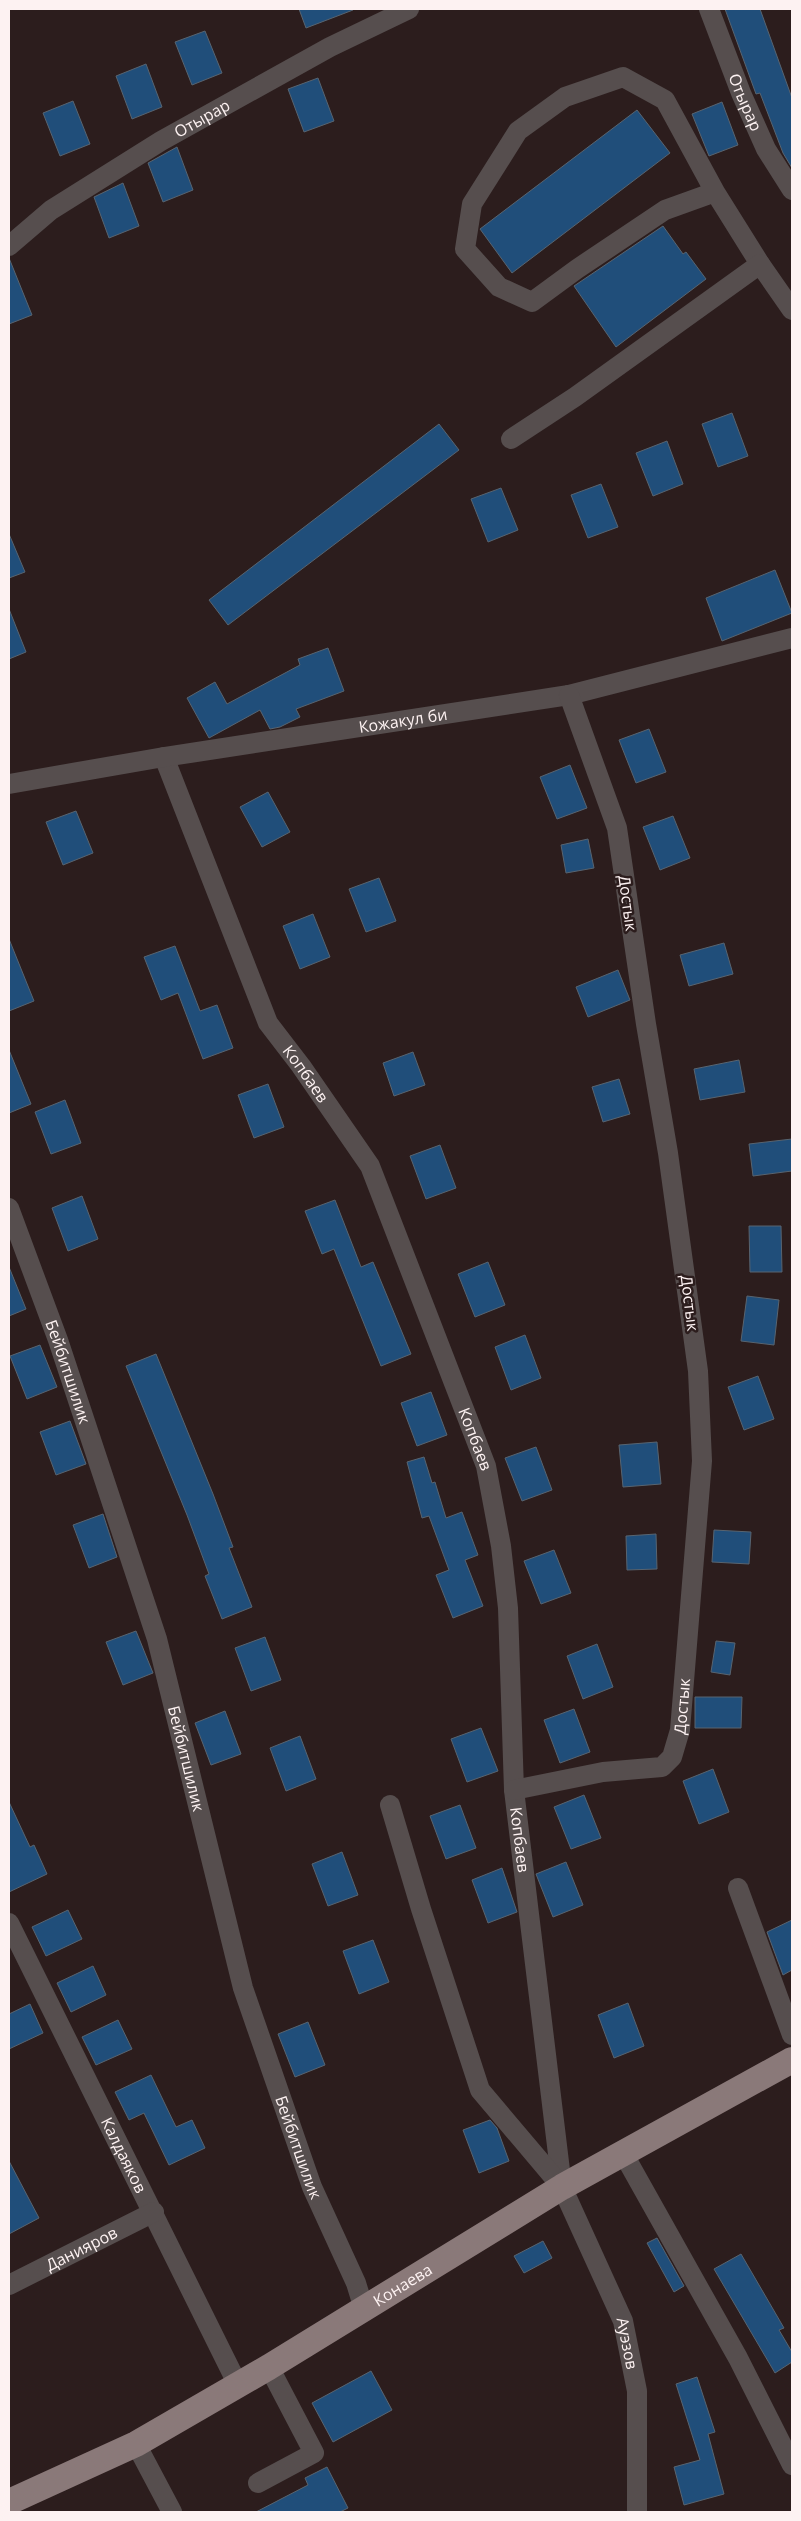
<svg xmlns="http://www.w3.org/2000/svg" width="801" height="2521" viewBox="0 0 801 2521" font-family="'Open Sans',sans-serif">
<rect width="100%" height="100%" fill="#2c1d1d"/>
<g fill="#204e7a" stroke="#586470">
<polygon points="299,9 352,9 353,10 306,28"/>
<polygon points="725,9 760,9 792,98 792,168 783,153 760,93 756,94"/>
<polygon points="205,31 222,73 192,85 175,42"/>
<polygon points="146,64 162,107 132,119 116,76"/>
<polygon points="318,78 334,121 304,132 288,89"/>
<polygon points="73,101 90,144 60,156 43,113"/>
<polygon points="722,102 738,145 709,156 692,114"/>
<polygon points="637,110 670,153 512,273 480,229"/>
<polygon points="177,147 193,190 163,202 148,163"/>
<polygon points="123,183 139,226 109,238 94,197"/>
<polygon points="663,226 683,254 686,252 706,279 616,347 574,286"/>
<polygon points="9,258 32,315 9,324"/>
<polygon points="732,413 748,456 718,467 702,424"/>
<polygon points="439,424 459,450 228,625 209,600"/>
<polygon points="667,441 683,484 653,496 636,453"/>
<polygon points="601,484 618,527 588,538 571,495"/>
<polygon points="501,488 518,530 488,542 471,499"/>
<polygon points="9,534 25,572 9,578"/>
<polygon points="775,570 792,613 722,641 706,598"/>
<polygon points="9,609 26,652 9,659"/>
<polygon points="328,648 344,691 296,709 300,717 280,727 270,729 260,710 209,738 187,698 215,682 227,704 300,665 298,659"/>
<polygon points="649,729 666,772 636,783 619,740"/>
<polygon points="570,765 587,808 557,819 540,777"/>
<polygon points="268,792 290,832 262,847 240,807"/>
<polygon points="76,811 93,853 63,865 46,822"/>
<polygon points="673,816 690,858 660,870 643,827"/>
<polygon points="588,839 594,868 566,873 561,845"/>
<polygon points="379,878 396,921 366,932 349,889"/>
<polygon points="313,914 330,957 300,969 283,926"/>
<polygon points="9,939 34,1001 9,1011"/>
<polygon points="724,943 733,974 689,986 680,955"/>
<polygon points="175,946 200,1011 217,1005 233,1048 203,1059 178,993 161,1000 144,957"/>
<polygon points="618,970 630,1000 588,1017 576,987"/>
<polygon points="9,1050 31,1104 9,1113"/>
<polygon points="413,1052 425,1085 394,1096 383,1063"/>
<polygon points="739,1060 745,1092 700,1100 694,1069"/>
<polygon points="619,1079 630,1114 603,1122 592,1087"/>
<polygon points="268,1084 284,1127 254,1138 238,1095"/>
<polygon points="65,1100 81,1143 51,1154 35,1112"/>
<polygon points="792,1139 792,1171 753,1176 749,1144"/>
<polygon points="440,1145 456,1188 426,1199 410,1156"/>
<polygon points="82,1196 98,1239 68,1251 52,1208"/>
<polygon points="335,1200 361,1267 373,1262 411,1354 381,1366 334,1249 322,1254 305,1211"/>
<polygon points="749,1226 781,1226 782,1272 750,1272"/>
<polygon points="488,1262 505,1305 475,1317 458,1274"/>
<polygon points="9,1267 26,1309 9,1316"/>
<polygon points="747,1296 779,1300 774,1345 741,1341"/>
<polygon points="525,1335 541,1378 511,1390 495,1347"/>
<polygon points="40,1345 57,1387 27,1399 10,1356"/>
<polygon points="156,1354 213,1494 233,1547 229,1548 252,1607 222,1619 205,1576 209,1574 187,1515 126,1366"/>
<polygon points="758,1376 774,1419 744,1430 728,1387"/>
<polygon points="431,1392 447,1435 417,1446 401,1403"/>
<polygon points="70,1421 86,1464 56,1475 40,1432"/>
<polygon points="657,1442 661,1484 623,1487 619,1445"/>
<polygon points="536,1447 552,1490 522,1501 505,1458"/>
<polygon points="424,1457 432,1483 435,1482 446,1518 462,1512 478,1555 465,1560 483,1606 453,1618 436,1575 449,1570 429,1516 422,1518 407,1462"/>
<polygon points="103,1514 117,1557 89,1568 73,1525"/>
<polygon points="714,1530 751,1532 749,1564 712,1562"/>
<polygon points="656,1534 657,1569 627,1570 626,1536"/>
<polygon points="554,1550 571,1593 541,1604 524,1561"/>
<polygon points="136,1631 153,1673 123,1685 106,1642"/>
<polygon points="265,1637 281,1680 251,1691 235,1648"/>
<polygon points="716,1641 735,1643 730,1675 711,1672"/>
<polygon points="597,1644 613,1687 583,1699 567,1656"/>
<polygon points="695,1697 742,1697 741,1728 695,1728"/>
<polygon points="574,1709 590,1752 560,1763 544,1720"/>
<polygon points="225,1711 241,1754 211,1765 195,1723"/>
<polygon points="481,1728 498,1771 467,1782 451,1739"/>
<polygon points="300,1736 316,1779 286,1791 270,1748"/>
<polygon points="713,1769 729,1812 699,1824 683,1781"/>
<polygon points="584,1795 601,1838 571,1849 554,1807"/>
<polygon points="9,1802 30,1847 34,1845 47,1874 9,1892"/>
<polygon points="460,1805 476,1848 446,1859 430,1816"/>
<polygon points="342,1852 358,1895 328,1906 312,1864"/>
<polygon points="566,1862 583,1905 553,1917 536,1874"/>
<polygon points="502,1868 517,1912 488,1923 472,1880"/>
<polygon points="68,1910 82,1939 46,1956 32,1927"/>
<polygon points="792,1920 792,1970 783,1975 767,1932"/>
<polygon points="373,1940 389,1982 359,1994 343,1951"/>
<polygon points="93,1966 106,1995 71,2012 57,1983"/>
<polygon points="628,2003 644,2046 614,2058 598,2015"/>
<polygon points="30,2004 43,2033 9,2049 9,2014"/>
<polygon points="118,2020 132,2049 96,2065 82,2037"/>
<polygon points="308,2022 325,2065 295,2077 278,2034"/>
<polygon points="151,2075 176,2127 192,2120 205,2148 169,2165 144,2113 129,2120 115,2092"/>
<polygon points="490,2120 497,2128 509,2161 479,2173 463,2130"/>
<polygon points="9,2161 39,2218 9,2234"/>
<polygon points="657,2238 684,2286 674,2292 647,2243"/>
<polygon points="543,2241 552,2258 524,2273 514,2256"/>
<polygon points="741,2254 784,2328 779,2330 792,2352 792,2362 775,2373 714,2269"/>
<polygon points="371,2371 392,2410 333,2442 312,2403"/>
<polygon points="697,2377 715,2432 708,2434 724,2494 684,2505 674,2467 700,2460 676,2384"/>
<polygon points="327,2467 348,2508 340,2512 256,2512 308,2485 305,2478"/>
</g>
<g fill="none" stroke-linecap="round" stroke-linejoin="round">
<g stroke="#564e4e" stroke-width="20">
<path id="s1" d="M709,9L741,93L766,149L792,190"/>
<polyline points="715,192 665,100 623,77 565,97 518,131 472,204 465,249 499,287 532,302 577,269 665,210 715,192 760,264"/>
<path id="s2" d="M9,246L51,210L161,141L330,47L409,9"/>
<polyline points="511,439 575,397 760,264 792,310"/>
<path id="s3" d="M164,757L268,1023L301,1066L370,1166L486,1466L501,1546L508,1608L514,1790L562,2187"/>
<path id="s4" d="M9,784L164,757L569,695L792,638"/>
<path id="s5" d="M9,1208L58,1340L157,1639L243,1988L312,2187L356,2283L364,2309"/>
<path id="s6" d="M514,1790L603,1772L662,1767L672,1757L680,1730L702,1461L698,1371L668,1153L646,1024L617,828L569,695"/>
<path id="s7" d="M390,1805L421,1909L480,2090L562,2187L623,2321L637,2391V2512"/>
<polyline points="738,1888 792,2035"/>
<path id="s8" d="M9,1923L238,2385"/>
<polyline points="623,2153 738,2358 792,2465"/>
<path id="s9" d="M9,2285L154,2212"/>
<polyline points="136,2444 172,2512"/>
<polyline points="258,2483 314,2453 269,2367"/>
</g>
<path stroke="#8a7979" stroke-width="26" id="s10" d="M9,2502L136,2444L269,2367L562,2187L792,2060"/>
</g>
<g text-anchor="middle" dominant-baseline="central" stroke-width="5" stroke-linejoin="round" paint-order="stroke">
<g font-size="16" fill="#fdf2f2" stroke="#2c1d1d">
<text stroke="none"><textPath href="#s1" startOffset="100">Отырар</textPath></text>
<text stroke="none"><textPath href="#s2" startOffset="232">Отырар</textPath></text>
<text stroke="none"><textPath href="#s4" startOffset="399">Кожакул би</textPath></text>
<text transform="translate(628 903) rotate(82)">Достык</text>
<text stroke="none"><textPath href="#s3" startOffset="349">Копбаев</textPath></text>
<text transform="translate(690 1303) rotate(83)">Достык</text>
<text stroke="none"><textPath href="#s5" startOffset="174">Бейбитшилик</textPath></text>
<text stroke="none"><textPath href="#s3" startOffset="754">Копбаев</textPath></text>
<text stroke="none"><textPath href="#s6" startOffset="216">Достык</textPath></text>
<text stroke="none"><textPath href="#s5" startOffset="579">Бейбитшилик</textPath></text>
<text stroke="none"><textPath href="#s3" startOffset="1159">Копбаев</textPath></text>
<text stroke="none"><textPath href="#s5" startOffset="984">Бейбитшилик</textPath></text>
<text stroke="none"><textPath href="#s8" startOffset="259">Калдаяков</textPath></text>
<text stroke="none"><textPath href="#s9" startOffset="81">Данияров</textPath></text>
<text stroke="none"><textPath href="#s10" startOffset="450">Конаева</textPath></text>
<text stroke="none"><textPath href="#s7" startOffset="596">Ауэзов</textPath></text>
</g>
</g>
<rect width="801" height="2521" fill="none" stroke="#fdf2f2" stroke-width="20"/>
</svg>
